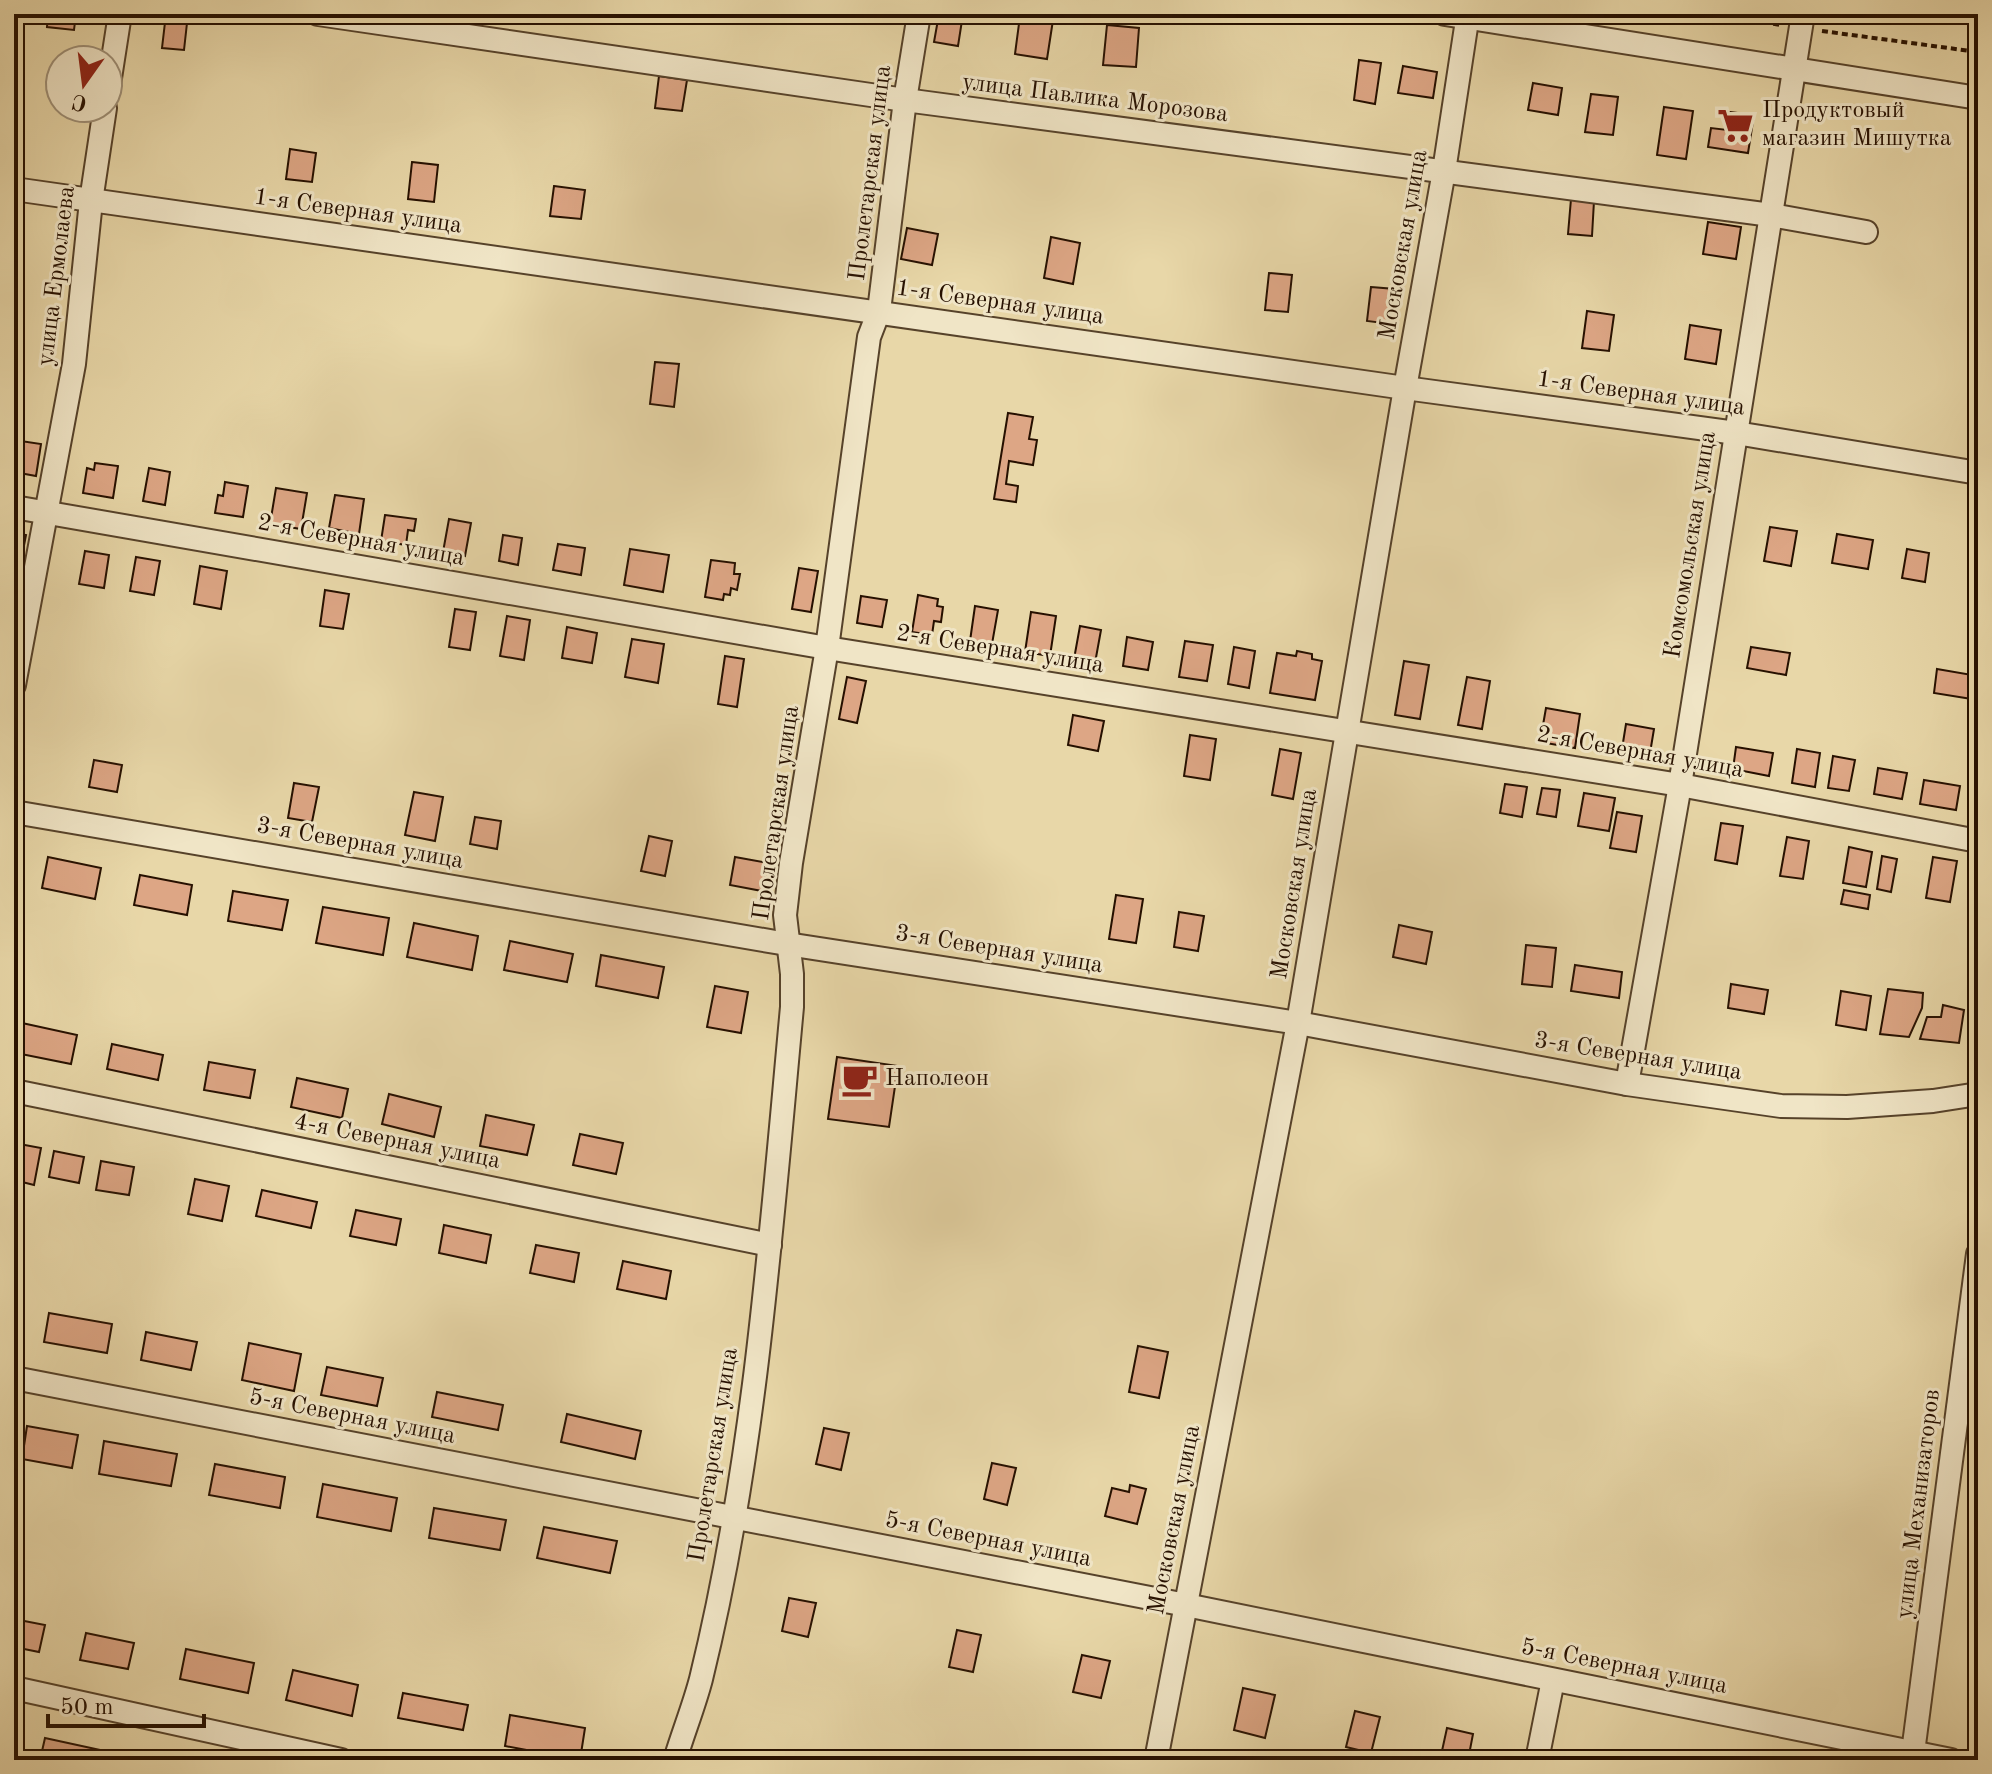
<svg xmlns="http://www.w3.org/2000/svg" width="1992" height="1774" viewBox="0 0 1992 1774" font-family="'Old Standard TT',serif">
<rect width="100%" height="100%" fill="#e8d7a8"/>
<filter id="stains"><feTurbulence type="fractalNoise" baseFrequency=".0025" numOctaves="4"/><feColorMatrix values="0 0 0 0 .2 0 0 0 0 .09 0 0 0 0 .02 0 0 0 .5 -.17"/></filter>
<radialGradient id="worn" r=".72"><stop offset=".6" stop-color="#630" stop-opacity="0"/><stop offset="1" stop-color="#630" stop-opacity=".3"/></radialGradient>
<g fill="#dda685" stroke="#261000" stroke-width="2">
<polygon points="48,14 76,14 74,30 47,27"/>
<polygon points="166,14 188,14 184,50 162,48"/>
<polygon points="939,14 963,14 958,46 934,42"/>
<polygon points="1020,16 1053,20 1047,59 1015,54"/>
<polygon points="1107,25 1139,28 1136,67 1103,65"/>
<polygon points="1359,60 1381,63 1375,104 1354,100"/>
<polygon points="1403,66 1437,72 1433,98 1398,93"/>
<polygon points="659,76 687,80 682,111 655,108"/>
<polygon points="1533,83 1562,88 1558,115 1528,110"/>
<polygon points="1591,94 1618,97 1613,135 1585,132"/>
<polygon points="1664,107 1693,111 1686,159 1657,155"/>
<polygon points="1730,112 1754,115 1748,153 1708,147 1711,128 1727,130"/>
<polygon points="290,149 316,153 312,182 286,179"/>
<polygon points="412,162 438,165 434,202 408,199"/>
<polygon points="554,186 585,190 581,219 550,216"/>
<polygon points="1571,199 1594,201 1592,236 1568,234"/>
<polygon points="1708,222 1741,227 1736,259 1703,254"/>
<polygon points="907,228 938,234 932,265 901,259"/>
<polygon points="1051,237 1080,243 1073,284 1044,278"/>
<polygon points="1269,273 1292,275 1288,312 1265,310"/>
<polygon points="1371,287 1395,289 1391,324 1367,321"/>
<polygon points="1587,311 1614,315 1609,351 1582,348"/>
<polygon points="1690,325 1721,330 1716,364 1685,359"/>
<polygon points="655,362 679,364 674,407 650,404"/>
<polygon points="1008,413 1033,417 1029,439 1037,440 1033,465 1009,461 1006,484 1018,486 1016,502 994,499"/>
<polygon points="14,440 41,444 36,476 14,472"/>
<polygon points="95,463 118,466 113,498 83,493 87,468 94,470"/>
<polygon points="149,468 170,472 165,505 143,501"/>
<polygon points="225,482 248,486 243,517 215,513 218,495 223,496"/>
<polygon points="276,488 307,493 301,529 270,524"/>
<polygon points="335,495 364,499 359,534 329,528"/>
<polygon points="385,515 416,519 414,531 408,530 406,545 381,541"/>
<polygon points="449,519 471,523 465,556 443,552"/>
<polygon points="1770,527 1797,531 1791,566 1764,561"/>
<polygon points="14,533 26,535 22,556 14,555"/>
<polygon points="1837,534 1873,540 1868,569 1832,563"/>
<polygon points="503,535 522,538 518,565 499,561"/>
<polygon points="558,544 585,548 581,575 553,570"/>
<polygon points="630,549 669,555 663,592 624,585"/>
<polygon points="1907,549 1929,553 1925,582 1902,578"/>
<polygon points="85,551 109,555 104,588 79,584"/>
<polygon points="136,557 160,561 154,595 130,591"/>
<polygon points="711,560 735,563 734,574 740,574 737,590 731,588 730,595 724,594 723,600 705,597"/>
<polygon points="1976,560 1978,561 1978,601 1970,599"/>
<polygon points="200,566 227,571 221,609 194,604"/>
<polygon points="799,568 818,571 811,612 792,609"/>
<polygon points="325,590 349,594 343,629 320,626"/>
<polygon points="918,595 938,599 937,606 943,607 941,622 934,621 932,635 912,632"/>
<polygon points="861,596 887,600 882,627 857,623"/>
<polygon points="975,606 998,610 992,644 970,641"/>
<polygon points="455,609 476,612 470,650 449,647"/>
<polygon points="1031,612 1056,616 1050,656 1025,652"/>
<polygon points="507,616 530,620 524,660 500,656"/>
<polygon points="1080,626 1101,630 1095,663 1074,659"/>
<polygon points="567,627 597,633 592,663 562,658"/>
<polygon points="1127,637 1153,642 1148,670 1123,666"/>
<polygon points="632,639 664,644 658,683 625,677"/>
<polygon points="1185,641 1213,645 1207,681 1179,677"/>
<polygon points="1234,647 1255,651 1249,688 1228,684"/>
<polygon points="1751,647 1790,653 1786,675 1747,668"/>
<polygon points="1297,651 1312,654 1312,659 1322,661 1315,700 1270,693 1277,653 1296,656"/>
<polygon points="725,656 744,659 737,707 718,704"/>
<polygon points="1404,661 1429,665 1420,719 1395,715"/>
<polygon points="1937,669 1978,676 1978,700 1934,693"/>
<polygon points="847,677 866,681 857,723 839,719"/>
<polygon points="1467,677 1490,681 1482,729 1458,725"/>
<polygon points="1546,708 1580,714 1575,748 1540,742"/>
<polygon points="1073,715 1104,721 1098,751 1068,745"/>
<polygon points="1626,724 1654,729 1649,759 1621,755"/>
<polygon points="1190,735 1216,739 1210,780 1184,776"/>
<polygon points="1736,747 1773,753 1769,776 1733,769"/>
<polygon points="1280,749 1301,753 1293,799 1272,795"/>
<polygon points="1797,749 1820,753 1815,787 1792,783"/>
<polygon points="1833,756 1855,760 1849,791 1828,788"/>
<polygon points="94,760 122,765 117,792 89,787"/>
<polygon points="1878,768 1907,773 1902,799 1874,794"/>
<polygon points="1924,780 1960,786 1956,810 1920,804"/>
<polygon points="294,783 319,787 312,822 288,818"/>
<polygon points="1505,784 1527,787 1522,817 1500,813"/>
<polygon points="1542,788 1560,790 1556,817 1537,814"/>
<polygon points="414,792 443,797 435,841 405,835"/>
<polygon points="1584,793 1615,798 1609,831 1578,826"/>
<polygon points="1617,812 1642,816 1636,852 1610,848"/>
<polygon points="475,817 501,821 497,849 470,844"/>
<polygon points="1721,823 1743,826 1737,864 1715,860"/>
<polygon points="649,836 672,841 665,876 641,871"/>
<polygon points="1787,837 1809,841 1803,879 1780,876"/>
<polygon points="1849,847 1872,852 1866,887 1843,883"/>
<polygon points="1882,856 1897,859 1891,892 1877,889"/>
<polygon points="48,857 101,868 95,899 42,888"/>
<polygon points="735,857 768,863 762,891 730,885"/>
<polygon points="1933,857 1957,861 1950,902 1926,898"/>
<polygon points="140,875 192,885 187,915 134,905"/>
<polygon points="1844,890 1870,895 1868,909 1841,904"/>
<polygon points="233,891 288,900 282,930 228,921"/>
<polygon points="1116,895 1143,899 1136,943 1109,939"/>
<polygon points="323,907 389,918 383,955 316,943"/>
<polygon points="1179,912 1204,916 1198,951 1174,947"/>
<polygon points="414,923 478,936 472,970 407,957"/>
<polygon points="1399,925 1432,932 1426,964 1393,957"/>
<polygon points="510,941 573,954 567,982 504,970"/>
<polygon points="1526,945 1556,948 1552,987 1522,984"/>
<polygon points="601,955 664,967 658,998 596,986"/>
<polygon points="1575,965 1622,972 1619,998 1571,991"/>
<polygon points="1731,984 1768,990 1764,1014 1728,1008"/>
<polygon points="715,986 748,992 741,1033 707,1027"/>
<polygon points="1888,989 1923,993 1922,1008 1909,1037 1880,1034"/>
<polygon points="1841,991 1871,996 1866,1030 1836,1025"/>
<polygon points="1943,1005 1964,1010 1959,1043 1920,1039 1927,1017 1941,1017"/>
<polygon points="22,1023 77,1035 71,1064 16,1053"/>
<polygon points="112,1044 163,1055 158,1080 107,1069"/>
<polygon points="837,1057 898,1066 889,1127 828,1119"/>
<polygon points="209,1062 255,1070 250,1098 204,1090"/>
<polygon points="297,1078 348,1089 342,1118 291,1107"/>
<polygon points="389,1094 441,1107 434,1137 382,1124"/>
<polygon points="486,1115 534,1125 527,1155 480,1146"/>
<polygon points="580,1134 623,1143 616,1174 573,1165"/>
<polygon points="14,1143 41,1148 34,1185 14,1180"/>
<polygon points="54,1151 84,1157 79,1183 49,1177"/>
<polygon points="101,1161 134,1167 129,1195 96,1190"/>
<polygon points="195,1179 229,1186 222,1221 188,1214"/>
<polygon points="262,1190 317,1202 311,1228 256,1216"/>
<polygon points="356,1210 401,1219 396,1245 350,1236"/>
<polygon points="444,1225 491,1235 486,1263 439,1253"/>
<polygon points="536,1245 579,1253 574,1282 530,1273"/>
<polygon points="623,1261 671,1271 666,1299 617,1289"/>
<polygon points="49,1313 112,1324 107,1353 44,1342"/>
<polygon points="146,1332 197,1342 191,1370 141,1360"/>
<polygon points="249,1343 301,1354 294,1391 242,1380"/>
<polygon points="1138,1346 1168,1352 1159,1398 1129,1392"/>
<polygon points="327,1367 383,1378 377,1406 321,1395"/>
<polygon points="437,1392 503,1405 498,1430 432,1417"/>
<polygon points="567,1414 641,1431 635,1459 561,1442"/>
<polygon points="27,1426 78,1435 72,1468 22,1459"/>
<polygon points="824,1428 849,1433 841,1470 816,1464"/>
<polygon points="104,1441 177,1454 171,1486 99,1474"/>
<polygon points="992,1463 1016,1468 1007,1505 984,1499"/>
<polygon points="215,1464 285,1477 280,1508 209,1495"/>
<polygon points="323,1484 397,1498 391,1531 317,1517"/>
<polygon points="1130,1485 1146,1489 1137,1524 1105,1516 1112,1488 1129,1492"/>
<polygon points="434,1508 506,1520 500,1550 429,1538"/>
<polygon points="544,1527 617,1541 610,1573 537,1558"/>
<polygon points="789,1598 816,1603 808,1637 782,1631"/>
<polygon points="14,1619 45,1625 39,1652 14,1647"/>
<polygon points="957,1630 981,1635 973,1672 949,1667"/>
<polygon points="86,1633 134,1643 128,1669 80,1660"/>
<polygon points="186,1649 254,1663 248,1693 180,1679"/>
<polygon points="1082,1655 1110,1661 1101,1698 1073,1692"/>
<polygon points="293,1670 358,1685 352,1716 286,1700"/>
<polygon points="1243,1688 1275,1695 1265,1738 1234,1730"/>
<polygon points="403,1693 468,1705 463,1730 398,1718"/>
<polygon points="1355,1711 1380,1717 1371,1753 1346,1747"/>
<polygon points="510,1715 585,1728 580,1760 505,1746"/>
<polygon points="1447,1728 1473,1734 1468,1760 1440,1760"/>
<polygon points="45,1738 114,1753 112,1760 40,1760"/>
</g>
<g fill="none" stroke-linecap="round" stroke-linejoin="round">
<defs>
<g id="minor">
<polyline points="318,14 905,100 1771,215 1866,232"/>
<polyline points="1445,14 1978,98"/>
<polyline points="108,91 120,14"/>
<polyline points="14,189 1405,388 1736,433 1978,473"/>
<polyline points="14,507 827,648 1680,785 1978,841"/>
<polyline points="14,685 74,364 91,201 105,108"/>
<polyline points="14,812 787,944 1298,1023 1627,1084 1781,1106 1847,1107 1933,1101 1978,1094"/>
<polyline points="1627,1084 1680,785 1803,14"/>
<polyline points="14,1091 770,1245"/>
<polyline points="14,1378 1186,1605 1951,1760"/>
<polyline points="14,1688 341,1760"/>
<path d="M675,1760C683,1733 694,1706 701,1679C755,1459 771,1232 792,1007V974L785,915L791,863L827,648L869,337L879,311L905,100L919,14"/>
<polyline points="1156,1760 1298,1023 1405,388 1444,171 1468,14"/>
<polyline points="1537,1760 1553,1680"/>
<polyline points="1912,1760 1978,1254"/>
</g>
</defs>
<use href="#minor" stroke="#56422a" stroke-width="26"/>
<g stroke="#261000" stroke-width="4" stroke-dasharray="6 4" stroke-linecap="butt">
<polyline points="1714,14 1781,25"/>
<polyline points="1822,31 1978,52"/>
</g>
<use href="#minor" stroke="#f0e5c6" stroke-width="22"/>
</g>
<defs>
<symbol id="supermarket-bare" viewBox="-9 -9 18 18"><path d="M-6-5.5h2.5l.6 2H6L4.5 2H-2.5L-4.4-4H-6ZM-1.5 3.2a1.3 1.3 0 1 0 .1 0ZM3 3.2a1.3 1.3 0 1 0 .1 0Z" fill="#8f2418" stroke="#f0e5c6" stroke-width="2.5" paint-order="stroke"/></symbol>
<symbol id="cafe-bare" viewBox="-9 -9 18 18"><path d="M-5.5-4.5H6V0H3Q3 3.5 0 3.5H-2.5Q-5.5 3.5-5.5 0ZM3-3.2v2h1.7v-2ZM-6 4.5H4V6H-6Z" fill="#8f2418" stroke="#f0e5c6" stroke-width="2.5" paint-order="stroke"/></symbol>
</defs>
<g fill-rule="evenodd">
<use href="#supermarket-bare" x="1710" y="100" width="51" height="51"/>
<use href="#cafe-bare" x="834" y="1054" width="51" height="51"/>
</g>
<g text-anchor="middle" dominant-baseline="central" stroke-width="6" stroke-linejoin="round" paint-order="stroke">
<g font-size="24" fill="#261000" stroke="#f0e5c6">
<text transform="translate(1095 99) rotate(7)">улица Павлика Морозова</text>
<text transform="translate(871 173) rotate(-83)">Пролетарская улица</text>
<text transform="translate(358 212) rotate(8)">1-я Северная улица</text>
<text transform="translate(1404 245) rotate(-80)">Московская улица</text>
<text transform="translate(57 276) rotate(-83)">улица Ермолаева</text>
<text transform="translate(1000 303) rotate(8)">1-я Северная улица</text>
<text transform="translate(1641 394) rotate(8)">1-я Северная улица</text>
<text transform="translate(361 541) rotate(10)">2-я Северная улица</text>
<text transform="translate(1691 545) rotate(-81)">Комсомольская улица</text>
<text transform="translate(1000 650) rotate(9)">2-я Северная улица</text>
<text transform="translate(1640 753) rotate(10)">2-я Северная улица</text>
<text transform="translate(777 813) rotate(-82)">Пролетарская улица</text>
<text transform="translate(360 844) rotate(10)">3-я Северная улица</text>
<text transform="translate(1295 884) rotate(-81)">Московская улица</text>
<text transform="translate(999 950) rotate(9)">3-я Северная улица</text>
<text transform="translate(1638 1057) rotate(9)">3-я Северная улица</text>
<text transform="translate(397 1142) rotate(11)">4-я Северная улица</text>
<text transform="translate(352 1417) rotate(11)">5-я Северная улица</text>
<text transform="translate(714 1455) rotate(-81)">Пролетарская улица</text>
<text transform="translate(1919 1504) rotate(-83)">улица Механизаторов</text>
<text transform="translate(1175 1520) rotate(-79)">Московская улица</text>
<text transform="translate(988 1540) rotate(11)">5-я Северная улица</text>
<text transform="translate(1624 1667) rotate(11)">5-я Северная улица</text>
</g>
<g font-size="24" fill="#261000" stroke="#f0e5c6" text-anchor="start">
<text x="1762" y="111">Продуктовый<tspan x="1762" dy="28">магазин Мишутка</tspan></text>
<text x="885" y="1079">Наполеон</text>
</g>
</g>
<rect width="1992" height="1774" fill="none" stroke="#e8d7a8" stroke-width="48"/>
<rect x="16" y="16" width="1960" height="1742" fill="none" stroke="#261000" stroke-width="4"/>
<rect x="24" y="24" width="1944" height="1726" fill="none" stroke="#261000" stroke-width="2"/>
<g transform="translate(84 84) rotate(194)"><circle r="38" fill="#f0e5c6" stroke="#9f9077" stroke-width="2"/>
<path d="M0-6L14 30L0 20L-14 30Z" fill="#8f2418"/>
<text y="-12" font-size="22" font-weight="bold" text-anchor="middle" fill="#261000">С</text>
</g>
<path d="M48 1714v12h156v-12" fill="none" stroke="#261000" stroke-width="4"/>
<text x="60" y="1714" font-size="24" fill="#261000" stroke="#f0e5c6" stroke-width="6" paint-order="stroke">50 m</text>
<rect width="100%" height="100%" filter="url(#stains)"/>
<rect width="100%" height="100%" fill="url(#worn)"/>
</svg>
